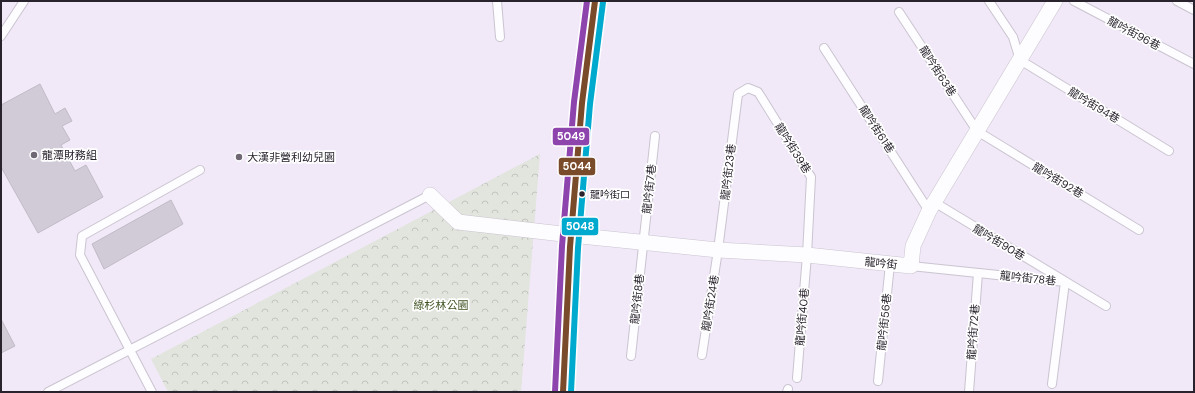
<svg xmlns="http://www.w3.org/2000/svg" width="1195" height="393" viewBox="0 0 1195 393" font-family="'DM Sans','Noto Sans TC',sans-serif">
<defs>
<pattern id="park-crowns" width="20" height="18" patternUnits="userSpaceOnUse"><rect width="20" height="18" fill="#e2e5de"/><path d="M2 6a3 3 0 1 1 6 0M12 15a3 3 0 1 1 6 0" fill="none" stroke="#c2c4bf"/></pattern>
</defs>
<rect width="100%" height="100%" fill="#f1e9f8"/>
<polygon fill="url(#park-crowns)" points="540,154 521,392 168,392 151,359"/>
<g fill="#d1cbd7" stroke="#c1bbc6">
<polygon points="40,84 55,114 65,108 72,121 62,126 70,140 61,145 75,171 86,165 103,197 38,233 1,167 1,105"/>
<polygon points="171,200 183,224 104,269 92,244"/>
<polygon points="1,319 15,346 1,353"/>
</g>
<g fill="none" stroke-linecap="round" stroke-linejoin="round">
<defs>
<g id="lane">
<polyline points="497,1 500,37"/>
<polyline points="989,1 1013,37 1020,60 1169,151"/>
<polyline points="1074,1 1194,64"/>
<polyline points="1177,1 1194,10"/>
<polyline points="899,12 977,131 1139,230"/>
<polyline points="1,36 24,1"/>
<polyline points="824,48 929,211"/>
<polyline points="934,202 1106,306"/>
<polyline points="911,266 1065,282 1052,384"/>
<polyline points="702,355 718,250 738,94 748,88 758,92 811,177 807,255 797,378"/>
<polyline points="631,356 655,136"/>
<polyline points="878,381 890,264"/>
<polyline points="48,392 430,195"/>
<polyline points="152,392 80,255 82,236 200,170"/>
<polyline points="787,392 788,389"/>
<polyline points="969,392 978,273"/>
</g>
<polyline id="street" points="430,195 458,222 571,235 718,250 807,255 911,266 913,246 929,211 1055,1"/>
<polyline id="secondary" points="563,392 570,247 582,103 595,1"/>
</defs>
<use href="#lane" stroke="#cac4d0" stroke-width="10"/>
<use href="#street" stroke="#cac4d0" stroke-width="16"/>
<use href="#secondary" stroke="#cac4d0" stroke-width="24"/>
<use href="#lane" stroke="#fdfcfe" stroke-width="8"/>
<use href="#street" stroke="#fdfcfe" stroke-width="15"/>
<use href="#secondary" stroke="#fdfcfe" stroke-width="22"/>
<defs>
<polyline id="bus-1" points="563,392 570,247 582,103 595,1"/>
<polyline id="bus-2" points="571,392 578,248 590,104 603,2"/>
<polyline id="bus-3" points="555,392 562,246 574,102 587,1"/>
</defs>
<use href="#bus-1" stroke="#fff" stroke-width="9"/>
<use href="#bus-2" stroke="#fff" stroke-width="9"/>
<use href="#bus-3" stroke="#fff" stroke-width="9"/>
<use href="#bus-1" stroke="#7a4b2a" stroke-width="6"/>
<use href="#bus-2" stroke="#00a9ce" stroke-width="6"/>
<use href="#bus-3" stroke="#8e44ad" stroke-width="6"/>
</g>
<g fill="#6f6874" stroke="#fff" stroke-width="1.5">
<circle cx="34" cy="155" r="4"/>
<circle cx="239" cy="157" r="4"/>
</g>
<circle fill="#29232d" stroke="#fff" stroke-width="1.5" cx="582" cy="194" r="3.5"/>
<g text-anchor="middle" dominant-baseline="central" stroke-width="3.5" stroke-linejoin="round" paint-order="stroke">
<g font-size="10" fill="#29232d" stroke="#fff" text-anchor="start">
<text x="590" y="194">龍吟街口</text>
</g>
<g font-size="11" fill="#29232d" stroke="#fff">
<text transform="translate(1134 33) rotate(28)">龍吟街96巷</text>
<text transform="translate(938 71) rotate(57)">龍吟街63巷</text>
<text transform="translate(1094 105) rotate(31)">龍吟街94巷</text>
<text transform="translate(877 129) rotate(57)">龍吟街61巷</text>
<text transform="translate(793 148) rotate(58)">龍吟街39巷</text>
<text transform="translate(728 172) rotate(-83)">龍吟街23巷</text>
<text transform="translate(1058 180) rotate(31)">龍吟街92巷</text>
<text transform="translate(649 189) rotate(-84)">龍吟街7巷</text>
<text transform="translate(999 242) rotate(31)">龍吟街90巷</text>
<text transform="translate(881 263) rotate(6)">龍吟街</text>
<text transform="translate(1028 278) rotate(6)">龍吟街78巷</text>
<text transform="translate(637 299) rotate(-84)">龍吟街8巷</text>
<text transform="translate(710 303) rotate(-81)">龍吟街24巷</text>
<text transform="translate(802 317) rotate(-85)">龍吟街40巷</text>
<text transform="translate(884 322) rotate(-84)">龍吟街56巷</text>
<text transform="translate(973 332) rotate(-86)">龍吟街72巷</text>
</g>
<g font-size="11" fill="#29232d" stroke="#fff" text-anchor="start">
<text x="42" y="155">龍潭財務組</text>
<text x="247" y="157">大漢非營利幼兒園</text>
</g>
<g font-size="11" fill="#405321" stroke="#fff">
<text x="441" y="305">綠杉林公園</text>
</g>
</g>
<g stroke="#fff" stroke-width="1.5">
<rect x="552" y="127" width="38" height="19" rx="4" fill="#8e44ad"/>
<rect x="558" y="157" width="38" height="19" rx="4" fill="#7a4b2a"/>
<rect x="561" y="217" width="38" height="19" rx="4" fill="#00a9ce"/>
</g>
<g font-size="11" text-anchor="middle" font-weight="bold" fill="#fff">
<text x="571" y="140">5049</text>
<text x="577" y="170">5044</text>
<text x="580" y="230">5048</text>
</g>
<rect width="1195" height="393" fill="none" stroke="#29232d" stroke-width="4"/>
</svg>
